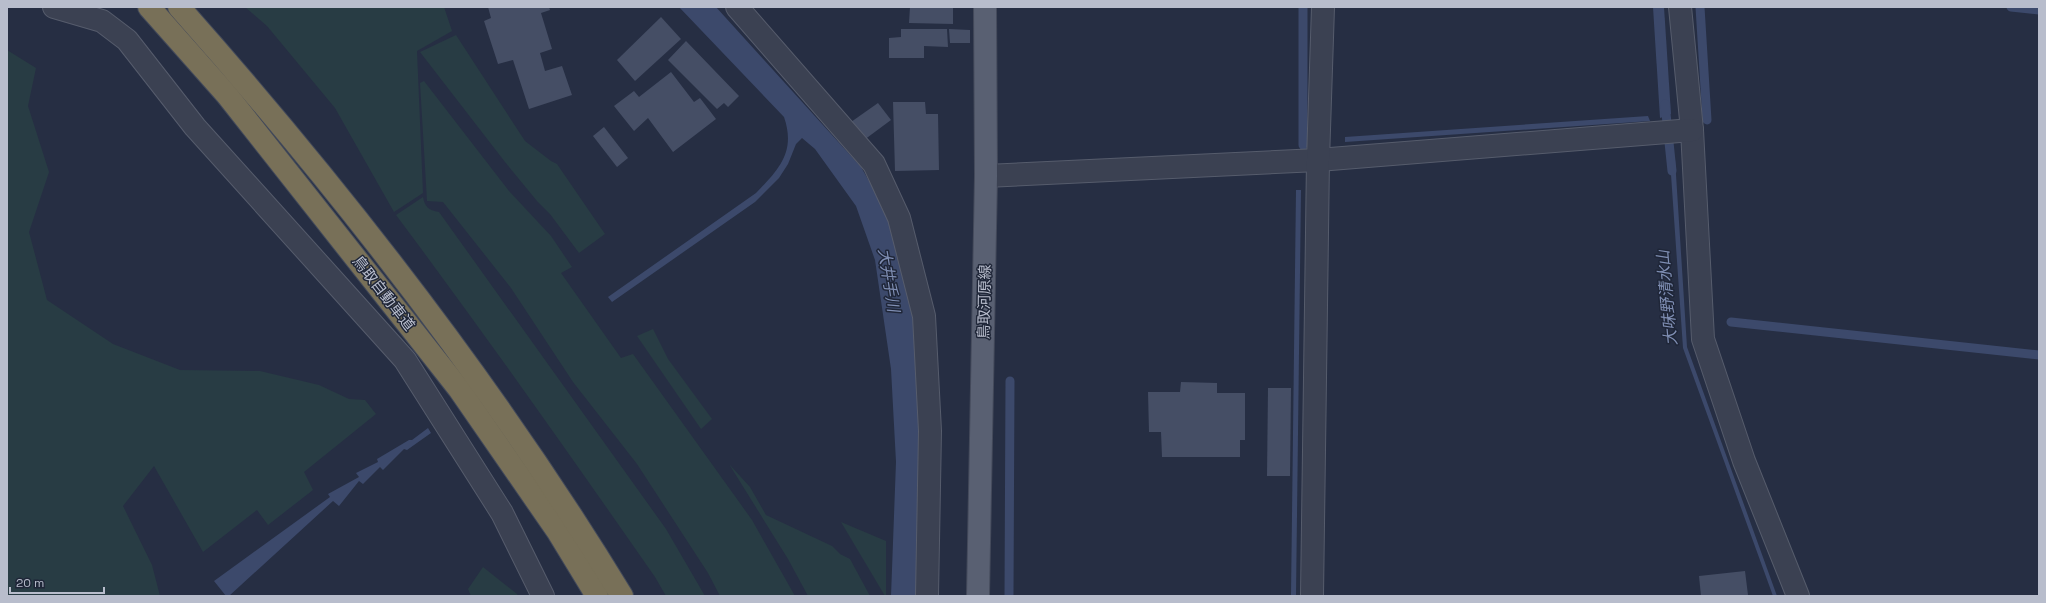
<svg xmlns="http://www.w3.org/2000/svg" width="2046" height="603" viewBox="0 0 2046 603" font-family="'Space Grotesk','Noto Sans JP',sans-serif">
<rect width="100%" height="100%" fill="#262e43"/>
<g fill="#283c44">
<polygon points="245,7 444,7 452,31 417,51 423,193 394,212 335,108 267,26"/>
<polygon points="456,35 525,141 551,161 557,164 605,234 579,253 550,214 537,201 505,162 420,52"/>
<polygon points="7,50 36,68 28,106 49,172 29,232 47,300 113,344 180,370 260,371 319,385 349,399 365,400 376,414 304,472 313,490 268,525 257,510 203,552 154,466 123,506 152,565 160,596 7,596"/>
<polygon points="424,81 509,191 551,236 572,267 561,273 621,358 633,354 752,520 795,596 720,596 708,573 637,464 573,382 511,288 443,202 427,201 420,83"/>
<path d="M423,197C425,207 428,210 439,212L666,529L705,596H666L655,577C570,455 485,334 396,215Z"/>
<polygon points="653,329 668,359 712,419 701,429 637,336"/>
<polygon points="729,464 750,487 766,515 832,546 840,554 850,559 870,596 808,596 788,559"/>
<polygon points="841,522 886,541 886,596 885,596"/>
<polygon points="483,567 517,594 518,596 471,596 468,589"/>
</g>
<g fill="#3c496b">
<path d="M679,7H716L861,167L892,221L914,320L921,387L919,596H891L896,462L891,369L875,260L856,206L815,149L802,138L796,144L788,164L779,178L755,202L612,302L608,297L756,193C779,169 796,152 784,117Z"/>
<polygon points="1653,7 1664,7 1671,114 1660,118"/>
<polygon points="1648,116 1650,121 1345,142 1345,137"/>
<polygon points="1675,159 1687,347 1777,596 1773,596 1683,348 1670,160"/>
<polygon points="1296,190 1301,190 1296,596 1291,596"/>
<polygon points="428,428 431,433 407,450 404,449 383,470 380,467 363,484 359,481 339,506 333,501 229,596 226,596 214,581 330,497 328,494 359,477 356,473 378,462 377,459 409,440 412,440"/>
</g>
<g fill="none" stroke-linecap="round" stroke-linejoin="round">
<g stroke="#3c496b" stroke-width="9">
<polyline points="1303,7 1303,145"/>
<polyline points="1700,7 1707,120"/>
<polyline points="2011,7 2039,10"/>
<polyline points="1665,104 1672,171"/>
<polyline points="1731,322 2039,355"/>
<polyline points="1009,596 1010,381"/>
</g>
</g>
<g fill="#454e65">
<polygon points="488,7 549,7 550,10 541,13 552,49 540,53 545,71 562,66 572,95 529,109 513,60 498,64 484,21 491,18"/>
<polygon points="910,7 953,7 953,24 909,23"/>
<polygon points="661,17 681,39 635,81 617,60"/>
<polygon points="901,29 947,29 948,47 924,46 924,58 889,58 889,38 901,37"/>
<polygon points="949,29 970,30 970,43 950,43"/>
<polygon points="686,41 739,96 728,107 724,103 717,109 668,60"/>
<polygon points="671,72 694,102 700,98 716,119 673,152 648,118 634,131 614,106 634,91 639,97"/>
<polygon points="893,102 925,102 926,114 938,114 939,170 895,171"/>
<polygon points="878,103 891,120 864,140 851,122"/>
<polygon points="604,127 628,158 617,167 593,136"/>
<polygon points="1181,382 1217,383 1217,393 1245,393 1245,440 1240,440 1240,457 1162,457 1161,432 1149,432 1148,392 1180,392"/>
<polygon points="1268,388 1291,388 1290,476 1267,476"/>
<polygon points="1745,571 1748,595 1701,596 1699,576"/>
</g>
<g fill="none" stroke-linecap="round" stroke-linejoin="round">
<defs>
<g id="minor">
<polyline points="54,7 102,21 127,40 195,127 405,360 502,513 543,596"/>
<polyline points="737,7 874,164 899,218 924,316 930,431 927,596"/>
<polyline points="1680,7 1692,130 1703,339 1744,461 1798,596"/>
<polyline points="986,176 1318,160 1692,130"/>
<polyline points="1312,596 1318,160 1323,7"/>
</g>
<polyline id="major" points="978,596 986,176 985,7"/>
<g id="highway">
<polyline points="149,7 227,95 459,389 558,532 597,596"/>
<path d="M179,7C342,191 494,386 622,596"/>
</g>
</defs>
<use href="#minor" stroke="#565c6c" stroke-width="24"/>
<use href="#major" stroke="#444a5b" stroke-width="24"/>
<use href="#highway" stroke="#42495a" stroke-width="24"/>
<use href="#minor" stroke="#3b4152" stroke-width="22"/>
<use href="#major" stroke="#596072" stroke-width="22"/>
<use href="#highway" stroke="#787058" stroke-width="22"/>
</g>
<g text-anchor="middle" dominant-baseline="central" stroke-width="3" stroke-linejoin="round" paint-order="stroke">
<g font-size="15" fill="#b8bdcc" stroke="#1f2638">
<text transform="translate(384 293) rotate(52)">鳥取自動車道</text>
<text transform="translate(984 302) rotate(-89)">鳥取河原線</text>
</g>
<g font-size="16" font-style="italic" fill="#7f8eb3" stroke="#1f2638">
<text transform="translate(889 280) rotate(81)">大井手川</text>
<text transform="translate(1667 298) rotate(-95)">大味野清水山</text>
</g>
</g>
<rect width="2046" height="603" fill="none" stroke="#b8bdcc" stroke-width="16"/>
<path d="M10 587v6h94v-6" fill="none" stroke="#b8bdcc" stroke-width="2"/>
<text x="16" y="587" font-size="12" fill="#b8bdcc" stroke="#1f2638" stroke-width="3" paint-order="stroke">20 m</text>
</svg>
